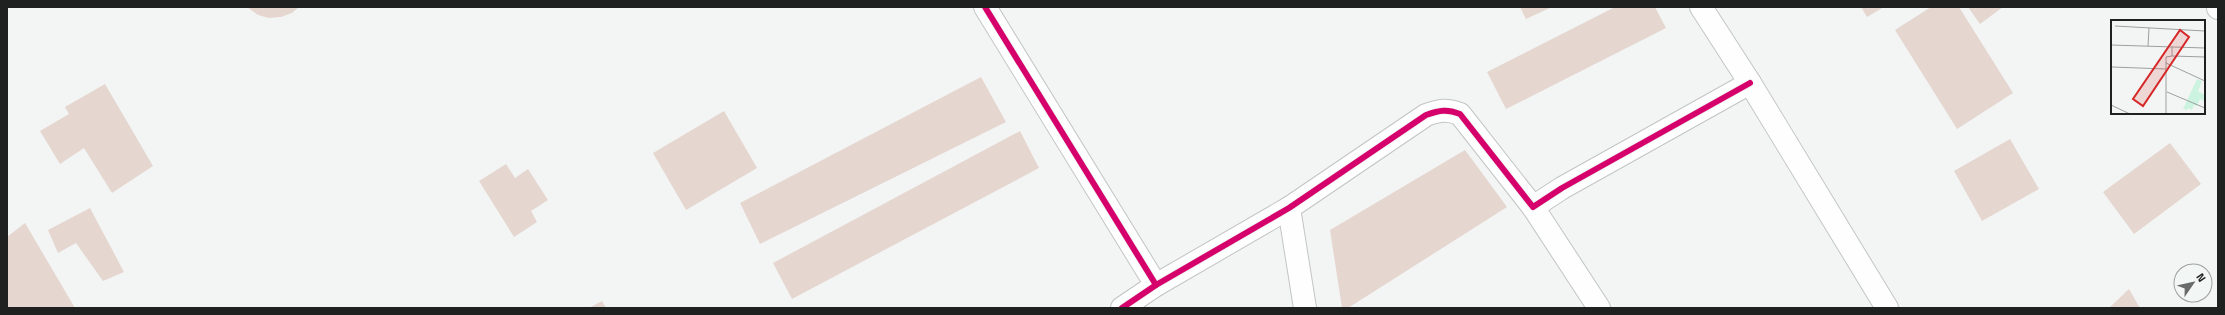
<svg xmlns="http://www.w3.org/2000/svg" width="2225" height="315" viewBox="0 0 2225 315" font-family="'Titillium Web',sans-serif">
<rect width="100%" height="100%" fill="#f3f5f4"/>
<g fill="#e5d6d0">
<polygon points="247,7 299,7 292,13 281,17 269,18 258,15"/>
<polygon points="1520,7 1552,7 1526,19"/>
<polygon points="1615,7 1655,7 1666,28 1506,109 1487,72"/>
<polygon points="1861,7 1884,7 1867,17"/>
<polygon points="1931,7 1959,7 2013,93 1957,129 1895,30"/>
<polygon points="1968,7 2003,7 1980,24"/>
<polygon points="981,77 1006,122 760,244 740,203"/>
<polygon points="105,84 153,166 112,193 84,148 60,164 40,131 69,114 65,107"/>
<polygon points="724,111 757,168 686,210 653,153"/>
<polygon points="1020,131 1039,168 792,299 773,263"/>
<polygon points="2010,139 2039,189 1982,221 1954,171"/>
<polygon points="2170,143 2201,184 2134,234 2103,192"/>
<polygon points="1465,150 1507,207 1348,308 1342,308 1330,230"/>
<polygon points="506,164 515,178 528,169 548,200 531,211 537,222 514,237 479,181"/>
<polygon points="90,208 124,272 103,281 76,243 58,253 48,230"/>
<polygon points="25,223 75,308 7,308 7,237"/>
<polygon points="2129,289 2140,308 2109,308"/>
<polygon points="602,301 606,308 589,308"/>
</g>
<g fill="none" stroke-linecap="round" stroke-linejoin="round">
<defs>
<g id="minor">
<polyline points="985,7 1156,285"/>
<polyline points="1701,7 1750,83 1887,308"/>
<polyline points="2218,7 2218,8"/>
<polyline points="1533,207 1599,308"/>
<polyline points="1289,208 1305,308"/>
<path d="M1122,308L1156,285L1289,208L1426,115C1440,110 1447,109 1460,114L1533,207L1562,188L1750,83"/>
</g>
</defs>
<use href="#minor" stroke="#c3c5c4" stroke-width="24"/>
<use href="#minor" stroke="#fdfefd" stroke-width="22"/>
<defs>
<g id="cycleway">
<polyline points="985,7 1156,285"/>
<path d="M1122,308L1156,285L1289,208L1426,115C1440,110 1447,109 1460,114L1533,207L1562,188L1750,83"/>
</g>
</defs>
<use href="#cycleway" stroke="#f2f6f4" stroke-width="8"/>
<use href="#cycleway" stroke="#d6006c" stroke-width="6"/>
</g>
<g transform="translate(2111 20)">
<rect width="94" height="94" fill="#f3f5f4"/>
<path d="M86,59L91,61L87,71L94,75V81L89,79L86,86L83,85L81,90L77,88L76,90L72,89Z" fill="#ccf3df"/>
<path fill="none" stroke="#9ea09f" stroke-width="1" d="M4,6L94,11M0,25L94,28M37,26L38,8M61,36L94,37M55,43L94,61M1,47L55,49M56,72L94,88M0,85L19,94M55,94V37L61,36V27"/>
<path fill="#d62828" fill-opacity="0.15" stroke="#d62828" stroke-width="2" d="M69,10L78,17L32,86L22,79Z"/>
<rect width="94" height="94" fill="none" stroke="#1f2120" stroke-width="2"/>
</g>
<rect width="2225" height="315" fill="none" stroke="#1f2120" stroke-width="16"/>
<g transform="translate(2193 283) rotate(56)"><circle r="19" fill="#f2f6f4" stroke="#9ea19f"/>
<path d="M0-3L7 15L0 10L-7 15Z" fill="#696b6a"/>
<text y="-6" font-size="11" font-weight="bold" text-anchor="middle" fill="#1f2120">N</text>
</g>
</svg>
